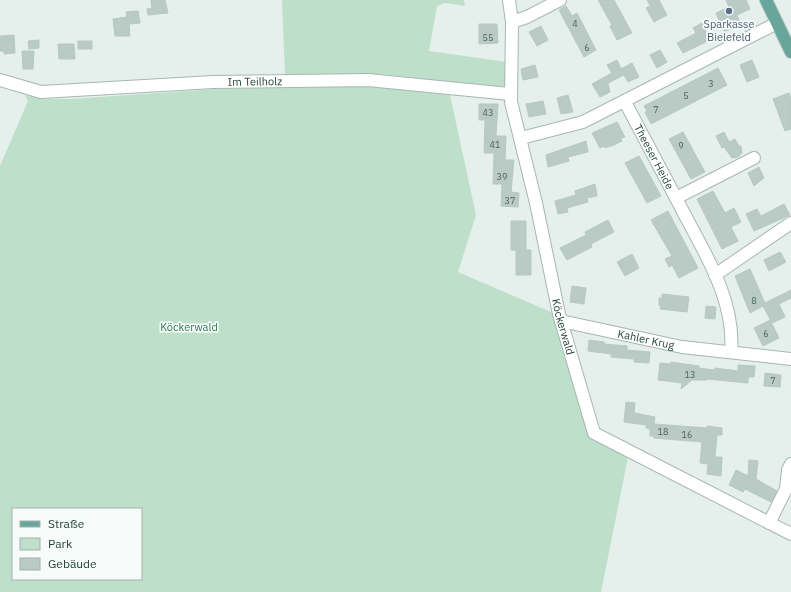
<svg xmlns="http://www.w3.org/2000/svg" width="791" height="592" viewBox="0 0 791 592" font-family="'IBM Plex Sans',sans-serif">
<rect width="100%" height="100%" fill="#e5efeb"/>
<g fill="#bee0ca" fill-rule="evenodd">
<polygon points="282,0 464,0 465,6 445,3 437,6 429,51 507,62 505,85 499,88 381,74 285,75"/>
<path d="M370,86L450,95L476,215L458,272L560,316L593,440L628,457L601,592H0V166L28,101L25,95L45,99H71L216,89ZM13,509H141V579H13Z"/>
</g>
<g fill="#bacac5" stroke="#b7c9c3">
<polygon points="151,0 165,0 168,13 148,15 147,9 152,8"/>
<polygon points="598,0 614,0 632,33 617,40 610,26 612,25"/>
<polygon points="647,0 659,0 667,15 654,22 646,8 650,6"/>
<polygon points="726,0 746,0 750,9 737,15 741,24 724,32 716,13 729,7"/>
<polygon points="566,6 572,16 577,13 596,50 584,57 559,10"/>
<polygon points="138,11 140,23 129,24 130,36 115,36 113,19 127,17 126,12"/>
<polygon points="702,23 710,40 683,53 677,43 696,33 693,28"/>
<polygon points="479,24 497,24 498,43 479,44"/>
<polygon points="541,26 548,40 537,46 529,32"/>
<polygon points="14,35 15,53 4,54 4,51 0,51 0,36"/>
<polygon points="39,40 39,48 29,49 28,41"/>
<rect x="78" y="41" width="14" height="8"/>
<polygon points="58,44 74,44 75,59 59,59"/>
<polygon points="660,50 667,62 657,68 650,55"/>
<polygon points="22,51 34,51 33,69 23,69"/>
<polygon points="617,60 621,69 632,63 639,77 628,82 624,75 608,83 610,92 600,97 592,84 612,73 607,65"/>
<polygon points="752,60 759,77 747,82 740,65"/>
<polygon points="535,65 538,77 523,80 521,69"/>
<polygon points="718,68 727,85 651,124 645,112 647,111 644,106"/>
<polygon points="789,93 791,99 791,129 785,131 773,99"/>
<polygon points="568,95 573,112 561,114 557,98"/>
<polygon points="543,101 546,114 529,117 526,104"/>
<polygon points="479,104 498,104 496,136 506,136 505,160 514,160 511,192 519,193 518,207 501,206 502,184 493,184 494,153 484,153 485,120 479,120"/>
<polygon points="617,122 625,137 621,138 622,141 614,145 605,148 604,146 600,148 592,133"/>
<polygon points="683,132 705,172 691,179 669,139"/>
<polygon points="724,132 729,142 735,139 739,146 741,146 742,153 738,157 732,158 724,147 722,148 716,136"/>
<polygon points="586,141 588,152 568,157 569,161 548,167 546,155"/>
<polygon points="639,156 661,196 647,203 625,163"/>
<polygon points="759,167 764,178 754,186 748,173"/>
<polygon points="595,184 597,196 587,198 588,202 567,208 568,212 558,214 555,201 576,195 575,191"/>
<polygon points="713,191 725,213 734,208 741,222 731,227 738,241 722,249 697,199"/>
<polygon points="784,204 790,215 754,231 746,214 757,209 761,216"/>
<polygon points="668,211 698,268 679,278 672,265 669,267 665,259 672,256 651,220"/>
<polygon points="608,220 614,232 591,244 592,247 567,260 560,248 586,235 585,232"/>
<polygon points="511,221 526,221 526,250 531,250 531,275 516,275 516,250 511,250"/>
<polygon points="780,252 786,262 769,271 764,260"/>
<polygon points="632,254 639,268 625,276 617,262"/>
<polygon points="750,269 765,303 791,290 791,298 779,304 785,317 772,323 763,306 750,313 735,276"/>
<polygon points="572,286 586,288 584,304 570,302"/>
<polygon points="662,294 689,297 687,312 660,309 661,305 659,305 659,298 662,298"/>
<polygon points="706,306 716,307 715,319 705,318"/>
<polygon points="770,320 779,338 763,346 754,328"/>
<polygon points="589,340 604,342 604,344 627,346 627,350 650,352 649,363 634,362 634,359 611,357 611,354 588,351"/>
<polygon points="671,362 699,366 699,368 714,370 715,368 738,371 738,365 755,366 754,377 748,377 748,383 707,379 707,380 692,380 681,389 682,383 658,380 660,363 671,364"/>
<polygon points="765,373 781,375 780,387 764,386"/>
<polygon points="626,402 635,403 634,413 655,417 654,424 707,428 707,426 722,428 722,435 717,435 715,457 722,457 721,476 707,474 708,464 700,463 702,442 654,438 654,436 650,436 650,429 646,428 646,425 624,422"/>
<polygon points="749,460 758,461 756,479 777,491 771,502 745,489 743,492 729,485 736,470 748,476"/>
</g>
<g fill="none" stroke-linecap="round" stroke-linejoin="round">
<defs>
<g id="minor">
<path id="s1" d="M509,0L512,22L511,102L536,203L559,314L594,433L791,534"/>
<polyline points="512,22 527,17 560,0"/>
<path id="s2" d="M0,80L41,92L213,82L368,80L510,94"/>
<path id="s3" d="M625,102L676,198L754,158"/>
<polyline points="521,138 583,122 777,23"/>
<path d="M676,198C700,246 736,297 731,352"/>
<polyline points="715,275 791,223"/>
<path id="s4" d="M561,321L682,347L791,359"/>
<polyline points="769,523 786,489 788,470 791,464"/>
</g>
<polyline id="major" points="766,0 791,52"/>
</defs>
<use href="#minor" stroke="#a7b7b3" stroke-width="14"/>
<use href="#major" stroke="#c1cac8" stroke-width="14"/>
<use href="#minor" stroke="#fff" stroke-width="12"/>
<use href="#major" stroke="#68a59b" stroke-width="12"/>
</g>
<circle fill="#5c6f8a" stroke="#f6fbf9" stroke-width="1.5" cx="729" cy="11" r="4"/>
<g text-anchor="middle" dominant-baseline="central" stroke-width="3.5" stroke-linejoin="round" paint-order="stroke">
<g font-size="9" fill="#49635e">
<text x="575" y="23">4</text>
<text x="488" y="37">55</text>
<text x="587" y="47">6</text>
<text x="711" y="83">3</text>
<text x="686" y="95">5</text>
<text x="656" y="109">7</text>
<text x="488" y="112">43</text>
<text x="495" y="144">41</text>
<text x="681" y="145">9</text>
<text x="502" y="176">39</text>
<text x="510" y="200">37</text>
<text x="754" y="300">8</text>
<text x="766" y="333">6</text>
<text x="690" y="374">13</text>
<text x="773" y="380">7</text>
<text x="663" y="431">18</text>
<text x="687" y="434">16</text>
</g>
<g font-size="11" fill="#4e5e75" stroke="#f6fbf9">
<text x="729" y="24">Sparkasse<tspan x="729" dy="13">Bielefeld</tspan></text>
</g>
<g font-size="11" fill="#23413c" stroke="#f6fbf9">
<text stroke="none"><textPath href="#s2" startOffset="257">Im Teilholz</textPath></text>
<text stroke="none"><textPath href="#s3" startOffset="62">Theeser Heide</textPath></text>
<text stroke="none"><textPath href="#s1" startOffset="333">Köckerwald</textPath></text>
<text stroke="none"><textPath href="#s4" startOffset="87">Kahler Krug</textPath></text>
</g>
<g font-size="11" fill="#2c7a51" stroke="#f6fbf9">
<text x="189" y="327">Köckerwald</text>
</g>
</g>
<rect x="12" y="508" width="130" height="72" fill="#f6fbf9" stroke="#a2b1ad"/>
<rect x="20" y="521" width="20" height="6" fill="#68a59b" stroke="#a2b1ad"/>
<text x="48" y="528" font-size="12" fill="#23413c">Straße</text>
<rect x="20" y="538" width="20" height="12" fill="#bee0ca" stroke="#a2b1ad"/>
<text x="48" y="548" font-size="12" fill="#23413c">Park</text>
<rect x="20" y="558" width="20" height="12" fill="#bacac5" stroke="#a2b1ad"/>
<text x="48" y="568" font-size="12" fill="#23413c">Gebäude</text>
</svg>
